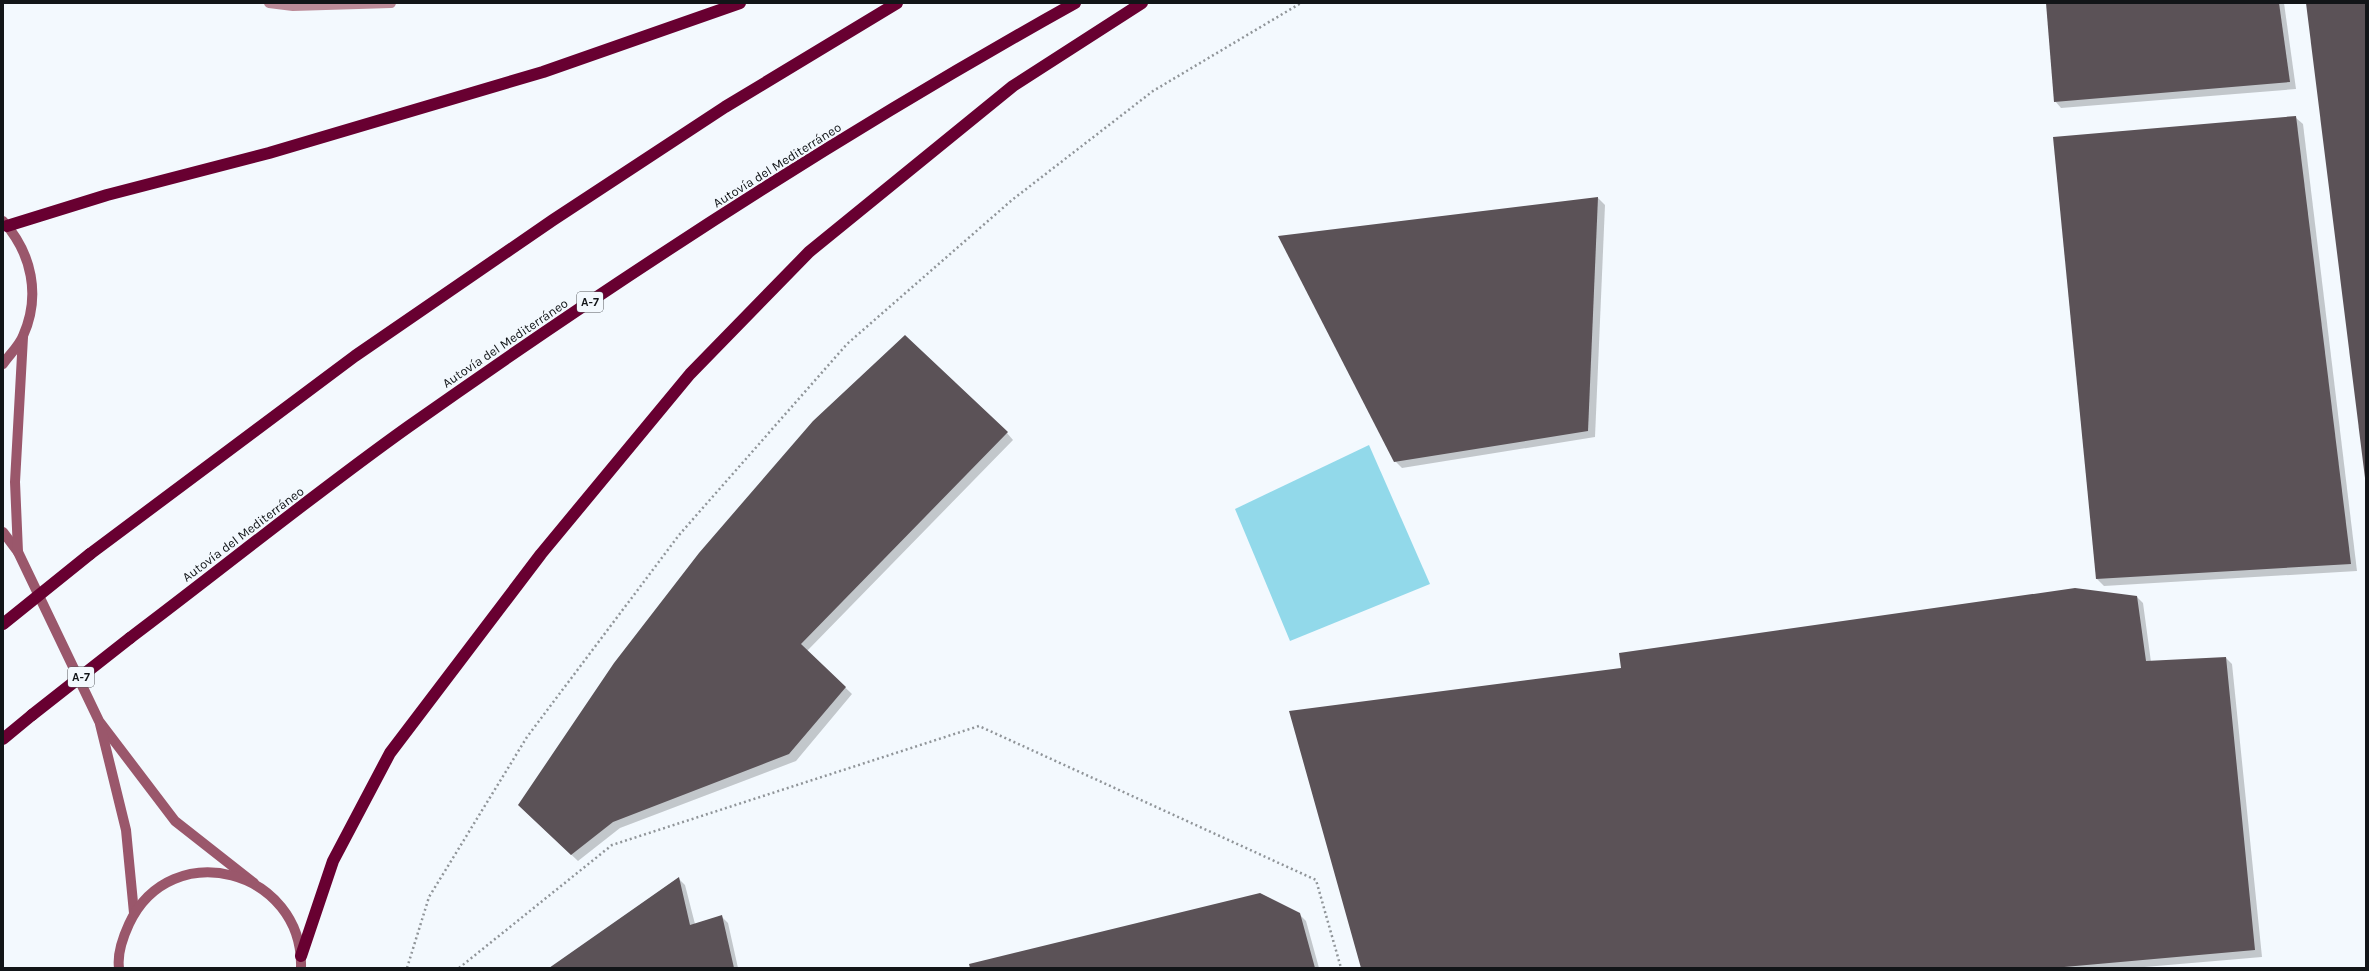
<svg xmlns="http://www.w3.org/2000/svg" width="2369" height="971" viewBox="0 0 2369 971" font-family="Karla,sans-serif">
<rect width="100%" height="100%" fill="#f3f9fe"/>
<polygon fill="#92d9ea" points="1369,445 1430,584 1290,641 1235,509"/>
<g fill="#0003">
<polygon points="2047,3 2284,3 2296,89 2061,108 2055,101"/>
<polygon points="2296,118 2303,124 2357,571 2104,586 2097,579"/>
<polygon points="1598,198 1605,205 1595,437 1402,468 1395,461"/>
<polygon points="1007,433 1013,440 807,651 852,694 796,761 620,828 578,861 526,812"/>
<polygon points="2136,596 2143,603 2151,662 2226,658 2232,664 2262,957 2133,968 1362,968 1622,669"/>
<polygon points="678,878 685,885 695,924 721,916 728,923 738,968 551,968"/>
<polygon points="1299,914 1306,921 1319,968 971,968"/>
</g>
<g fill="#5b5257">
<polygon points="2046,3 2279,3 2290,82 2054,102"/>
<polygon points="2306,3 2366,3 2366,478 2365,478"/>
<polygon points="2296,116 2351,564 2096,579 2053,137"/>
<polygon points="1598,197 1588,431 1394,462 1278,236"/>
<polygon points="905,335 1008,432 801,644 846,687 789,754 613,822 571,855 518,805 614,663 699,553 813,421"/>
<polygon points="2075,588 2137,596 2146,661 2226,657 2255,950 2053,968 1361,968 1289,711 1621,668 1619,653"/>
<polygon points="679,877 690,925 722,915 734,968 549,968"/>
<polygon points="1260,893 1300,913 1315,968 970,968 969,964"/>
</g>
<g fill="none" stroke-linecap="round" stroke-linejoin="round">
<g stroke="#909599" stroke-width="2.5" stroke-dasharray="2 3" stroke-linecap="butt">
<polyline points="407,968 429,897 527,737 679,535 847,344 1012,200 1153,91 1301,3"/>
<polyline points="459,968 612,845 979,726 1316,880 1341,968"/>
</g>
<polyline stroke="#bc8b98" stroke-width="10" points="269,3 293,6 391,3"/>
<g stroke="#9a576b" stroke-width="10">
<path d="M3,221C32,253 41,296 23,336C19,346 9,355 3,364"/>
<polyline points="3,532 18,552 99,721 175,821 254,883"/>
<polyline points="18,552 15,482 23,337"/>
<polyline points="100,724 126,830 134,913"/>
<path d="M119,968C117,953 123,937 129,924C171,834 304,870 301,968"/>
</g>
<g stroke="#680031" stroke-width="12">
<polyline points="7,226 107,195 269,153 543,72 740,3"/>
<polyline points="90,554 355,356 553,220 725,107 897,3"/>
<path d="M130,638C223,568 314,494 408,427C623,275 845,131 1075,3"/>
<polyline points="3,739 32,715"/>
<polyline points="301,956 333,861 390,753 541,554 690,374 809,252 1013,86 1142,3"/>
</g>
<g stroke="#680031" stroke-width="12">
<polyline points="3,624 90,554"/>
<polyline points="32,715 130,638"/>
</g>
</g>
<g text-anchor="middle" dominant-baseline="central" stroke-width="4" stroke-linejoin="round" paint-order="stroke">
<g fill="#f3f9fe" stroke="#56595d" stroke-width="1">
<rect x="577" y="292" width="26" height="20" rx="3"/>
<rect x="68" y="667" width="26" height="20" rx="3"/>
</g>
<g font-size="12" font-weight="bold" fill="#121518">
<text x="590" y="302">A-7</text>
<text x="81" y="677">A-7</text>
</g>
<g font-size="13" fill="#121518" stroke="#f3f9fe">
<text transform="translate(777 165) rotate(-32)">Autovía del Mediterráneo</text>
<text transform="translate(505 343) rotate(-34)">Autovía del Mediterráneo</text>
<text transform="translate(243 534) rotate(-37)">Autovía del Mediterráneo</text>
</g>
</g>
<rect width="2369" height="971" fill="none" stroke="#121518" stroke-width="8"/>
</svg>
